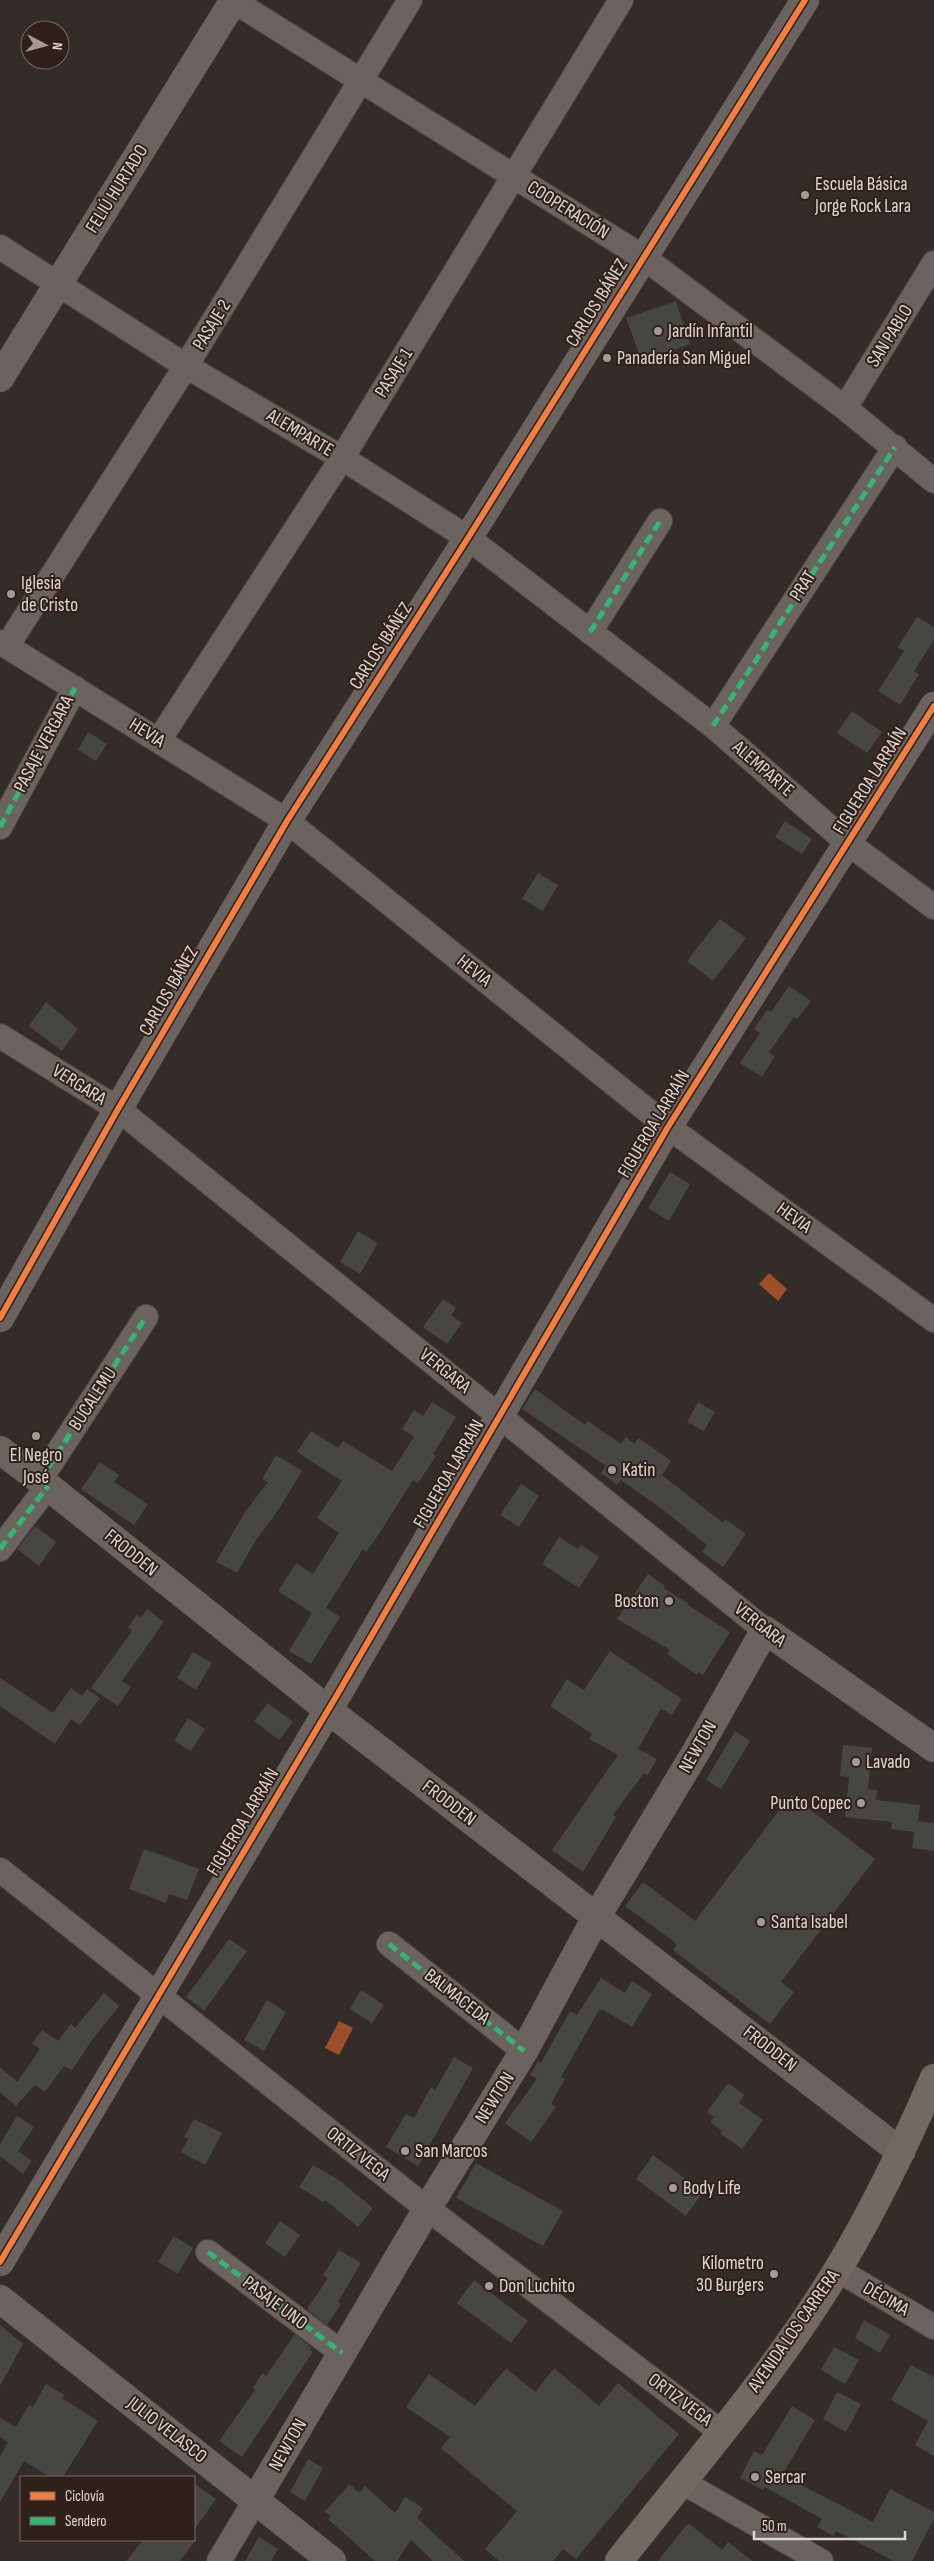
<svg xmlns="http://www.w3.org/2000/svg" width="934" height="2561" viewBox="0 0 934 2561" font-family="'Sofia Sans Condensed',sans-serif">
<rect width="100%" height="100%" fill="#342c28"/>
<g fill="#9c4f29">
<polygon points="769,1273 787,1289 778,1301 759,1284"/>
<polygon points="339,2021 353,2028 339,2055 325,2048"/>
</g>
<g fill="#464642">
<polygon points="676,301 690,344 642,361 626,318"/>
<polygon points="917,617 934,627 934,640 914,671 919,674 900,705 878,691 904,651 898,647"/>
<polygon points="852,711 882,732 867,753 837,733"/>
<polygon points="88,732 107,744 96,761 78,750"/>
<polygon points="785,821 812,839 802,854 775,837"/>
<polygon points="538,873 558,885 543,911 522,899"/>
<polygon points="720,919 746,938 713,981 687,961"/>
<polygon points="789,986 811,1001 797,1019 794,1017 769,1052 775,1056 762,1077 740,1063 760,1033 754,1029 767,1010 771,1012"/>
<polygon points="46,1002 78,1029 62,1051 29,1026"/>
<polygon points="670,1172 690,1184 669,1221 648,1208"/>
<polygon points="358,1231 378,1243 360,1274 340,1262"/>
<polygon points="443,1299 456,1308 451,1315 462,1323 447,1344 423,1327"/>
<polygon points="535,1389 585,1425 588,1421 621,1444 626,1437 634,1444 639,1438 671,1461 662,1475 723,1523 725,1519 746,1534 723,1567 702,1552 707,1545 662,1509 621,1480 617,1485 601,1473 606,1466 522,1409"/>
<polygon points="432,1402 456,1417 433,1454 436,1456 418,1483 413,1480 381,1531 366,1552 363,1549 326,1608 340,1617 311,1664 289,1651 312,1613 278,1591 296,1563 313,1574 339,1533 317,1518 342,1481 297,1452 311,1431 338,1448 343,1441 392,1471 414,1437 402,1429 414,1410 423,1416"/>
<polygon points="698,1402 715,1412 704,1431 687,1422"/>
<polygon points="276,1455 302,1471 279,1509 256,1540 237,1573 216,1562 245,1512 268,1482 262,1479"/>
<polygon points="100,1462 119,1475 114,1482 148,1504 134,1525 81,1489"/>
<polygon points="521,1484 539,1496 519,1527 500,1515"/>
<polygon points="35,1526 56,1542 39,1566 17,1549"/>
<polygon points="559,1537 578,1549 581,1545 599,1557 579,1588 542,1564"/>
<polygon points="648,1574 665,1586 664,1588 689,1604 688,1605 730,1632 703,1675 698,1672 697,1675 667,1654 670,1650 617,1619"/>
<polygon points="147,1609 164,1622 122,1681 131,1687 118,1706 91,1688 132,1631 128,1627 137,1615 141,1618"/>
<polygon points="610,1651 682,1699 672,1715 661,1709 638,1749 657,1759 648,1775 644,1773 613,1815 616,1817 583,1872 552,1850 618,1755 589,1739 592,1734 550,1706 567,1679 584,1690"/>
<polygon points="193,1652 212,1663 196,1690 177,1678"/>
<polygon points="0,1678 53,1713 71,1688 82,1696 87,1689 100,1698 80,1725 71,1719 55,1744 0,1706"/>
<polygon points="268,1703 293,1722 279,1740 254,1721"/>
<polygon points="188,1718 205,1729 191,1751 174,1741"/>
<polygon points="735,1731 750,1741 721,1789 706,1780"/>
<polygon points="843,1745 872,1748 868,1789 877,1790 876,1800 920,1805 918,1821 934,1823 934,1851 912,1848 914,1832 891,1829 892,1822 845,1817 849,1777 840,1776"/>
<polygon points="791,1795 875,1859 781,1982 794,1992 770,2024 673,1950 677,1944 625,1906 643,1882 695,1921"/>
<polygon points="144,1849 199,1869 187,1900 169,1894 166,1903 129,1889"/>
<polygon points="229,1939 247,1951 204,2011 186,1997"/>
<polygon points="601,1978 625,1993 632,1981 652,1994 632,2027 602,2009 598,2012 561,2077 565,2079 551,2104 556,2107 531,2142 505,2123 537,2079 530,2075 538,2061 541,2063 570,2011 577,2015"/>
<polygon points="361,1990 384,2005 372,2023 350,2009"/>
<polygon points="104,1993 119,2006 92,2040 72,2070 64,2066 45,2092 35,2085 16,2106 0,2092 0,2067 17,2082 40,2049 32,2044 42,2030 58,2041 71,2024 75,2028"/>
<polygon points="267,2000 286,2012 264,2051 244,2040"/>
<polygon points="454,2057 473,2068 418,2166 386,2147 406,2114 414,2118 431,2087 435,2090"/>
<polygon points="728,2083 744,2095 739,2103 763,2120 742,2149 721,2134 722,2131 710,2122 714,2117 707,2112"/>
<polygon points="17,2116 34,2127 18,2151 32,2161 23,2174 0,2156 0,2144"/>
<polygon points="194,2119 222,2133 205,2165 181,2152 188,2139 184,2137"/>
<polygon points="653,2155 703,2192 686,2216 636,2179"/>
<polygon points="476,2163 563,2211 543,2246 456,2198"/>
<polygon points="313,2165 339,2180 373,2208 358,2227 325,2200 323,2202 299,2187"/>
<polygon points="280,2221 300,2235 285,2257 265,2243"/>
<polygon points="174,2236 193,2248 178,2274 158,2262"/>
<polygon points="339,2250 361,2263 338,2302 341,2304 327,2325 307,2309 328,2278 323,2275"/>
<polygon points="474,2280 528,2321 511,2343 457,2303"/>
<polygon points="864,2320 890,2335 880,2353 855,2338"/>
<polygon points="0,2325 23,2344 0,2386"/>
<polygon points="295,2334 312,2348 310,2350 313,2352 242,2457 219,2441 255,2390 253,2388 262,2373 266,2376"/>
<polygon points="834,2347 859,2360 845,2384 821,2370"/>
<polygon points="911,2365 934,2377 934,2456 915,2445 928,2421 891,2400"/>
<polygon points="506,2368 535,2392 554,2368 599,2406 618,2383 679,2434 576,2559 563,2549 553,2561 499,2561 485,2549 517,2511 441,2448 450,2437 406,2407 429,2374 475,2406"/>
<polygon points="46,2384 64,2395 62,2398 98,2421 63,2477 50,2477 24,2461 0,2502 0,2456 8,2442 0,2437 0,2418 16,2427 29,2405 33,2407"/>
<polygon points="837,2392 861,2404 846,2432 823,2419"/>
<polygon points="792,2406 815,2420 782,2475 873,2522 890,2489 934,2512 934,2519 912,2561 894,2561 836,2531 834,2536 817,2527 822,2519 765,2487 763,2490 740,2478 754,2451 762,2455"/>
<polygon points="308,2459 323,2468 305,2501 290,2492"/>
<polygon points="194,2483 216,2499 194,2530"/>
<polygon points="350,2484 359,2493 365,2486 395,2513 405,2497 423,2508 417,2518 464,2561 433,2561 411,2540 397,2561 375,2561 328,2519 331,2516 324,2512"/>
<polygon points="688,2523 722,2550 728,2542 752,2561 658,2561"/>
<polygon points="259,2537 278,2549 271,2561 245,2561"/>
<polygon points="143,2540 196,2540 180,2561 126,2561"/>
</g>
<g fill="none" stroke-linecap="round" stroke-linejoin="round">
<defs>
<g id="street">
<polyline points="232,0 643,257 845,408 934,481"/>
<polyline points="0,247 186,366 342,458 468,538 713,726 849,844 934,907"/>
<polyline points="845,408 934,263"/>
<polyline points="590,632 660,521"/>
<polyline points="0,642 287,821 668,1127 934,1320"/>
<polyline points="7,646 186,366 410,0"/>
<polyline points="713,726 895,447"/>
<polyline points="159,740 342,458 621,0"/>
<polyline points="0,827 75,688"/>
<polyline points="0,1036 118,1109 765,1630"/>
<polyline points="40,1480 146,1317"/>
<polyline points="0,1549 48,1486"/>
<polyline points="0,1870 411,2196 721,2432"/>
<polyline points="389,1944 524,2051"/>
<polyline points="208,2252 342,2353"/>
<polyline points="838,2270 934,2327"/>
<polyline points="682,2482 821,2561"/>
<polyline points="219,2561 256,2499"/>
</g>
<g id="secondary">
<polyline points="0,378 234,0"/>
<polyline points="0,1318 118,1109 287,821 468,538 805,0"/>
<polyline points="0,1450 40,1480 328,1710 901,2152"/>
<polyline points="0,2262 337,1695 668,1127 934,706"/>
<polyline points="0,2299 332,2561"/>
<polyline points="256,2499 427,2209 524,2051 597,1916 697,1750 765,1630 934,1748"/>
</g>
<path id="primary" d="M619,2561C688,2473 763,2387 823,2293C867,2225 902,2152 934,2078"/>
</defs>
<use href="#street" stroke="#4f4744" stroke-width="26"/>
<use href="#secondary" stroke="#4f4744" stroke-width="29"/>
<use href="#primary" stroke="#4f4744" stroke-width="29"/>
<use href="#street" stroke="#6a635f" stroke-width="24"/>
<use href="#secondary" stroke="#6a635f" stroke-width="28"/>
<use href="#primary" stroke="#746862" stroke-width="28"/>
<g stroke="#33b770" stroke-width="5" stroke-dasharray="10 5" stroke-linecap="butt">
<polyline points="590,632 660,521"/>
<polyline points="713,726 895,447"/>
<polyline points="0,827 75,688"/>
<polyline points="40,1480 146,1317"/>
<polyline points="0,1549 48,1486"/>
<polyline points="389,1944 524,2051"/>
<polyline points="208,2252 342,2353"/>
</g>
<defs>
<g id="cycleway">
<polyline points="0,1318 118,1109 287,821 468,538 805,0"/>
<polyline points="0,2262 337,1695 668,1127 934,706"/>
</g>
</defs>
<use href="#cycleway" stroke="#2f201a" stroke-width="9"/>
<use href="#cycleway" stroke="#f27e40" stroke-width="6"/>
</g>
<g fill="#a49a96" stroke="#2f201a" stroke-width="2">
<circle cx="805" cy="195" r="5"/>
<circle cx="658" cy="331" r="5"/>
<circle cx="607" cy="358" r="5"/>
<circle cx="11" cy="594" r="5"/>
<circle cx="36" cy="1436" r="5"/>
<circle cx="612" cy="1470" r="5"/>
<circle cx="669" cy="1601" r="5"/>
<circle cx="856" cy="1762" r="5"/>
<circle cx="861" cy="1803" r="5"/>
<circle cx="761" cy="1922" r="5"/>
<circle cx="405" cy="2151" r="5"/>
<circle cx="673" cy="2188" r="5"/>
<circle cx="774" cy="2274" r="5"/>
<circle cx="489" cy="2286" r="5"/>
<circle cx="755" cy="2477" r="5"/>
</g>
<g text-anchor="middle" dominant-baseline="central" stroke-width="4" stroke-linejoin="round" paint-order="stroke">
<g font-size="19" fill="#e0d6d2" stroke="#2f201a" text-anchor="start">
<text x="815" y="184">Escuela Básica<tspan x="815" dy="22">Jorge Rock Lara</tspan></text>
<text x="668" y="331">Jardín Infantil</text>
<text x="617" y="358">Panadería San Miguel</text>
<text x="21" y="583">Iglesia<tspan x="21" dy="22">de Cristo</tspan></text>
<text x="36" y="1455" text-anchor="middle">El Negro<tspan x="36" dy="22">José</tspan></text>
<text x="622" y="1470">Katin</text>
<text x="659" y="1601" text-anchor="end">Boston</text>
<text x="866" y="1762">Lavado</text>
<text x="851" y="1803" text-anchor="end">Punto Copec</text>
<text x="771" y="1922">Santa Isabel</text>
<text x="415" y="2151">San Marcos</text>
<text x="683" y="2188">Body Life</text>
<text x="764" y="2263" text-anchor="end">Kilometro<tspan x="764" dy="22">30 Burgers</tspan></text>
<text x="499" y="2286">Don Luchito</text>
<text x="765" y="2477">Sercar</text>
</g>
<g font-size="19" fill="#e0d6d2" stroke="#2f201a">
<text transform="translate(117 189) rotate(-58)">FELIÚ HURTADO</text>
<text transform="translate(568 210) rotate(32)">COOPERACIÓN</text>
<text transform="translate(597 303) rotate(-58)">CARLOS IBÁÑEZ</text>
<text transform="translate(212 325) rotate(-58)">PASAJE 2</text>
<text transform="translate(890 336) rotate(-58)">SAN PABLO</text>
<text transform="translate(394 373) rotate(-58)">PASAJE 1</text>
<text transform="translate(300 433) rotate(31)">ALEMPARTE</text>
<text transform="translate(803 586) rotate(-57)">PRAT</text>
<text transform="translate(381 646) rotate(-57)">CARLOS IBÁÑEZ</text>
<text transform="translate(147 733) rotate(32)">HEVIA</text>
<text transform="translate(44 744) rotate(-62)">PASAJE VERGARA</text>
<text transform="translate(763 769) rotate(41)">ALEMPARTE</text>
<text transform="translate(870 781) rotate(-58)">FIGUEROA LARRAÍN</text>
<text transform="translate(474 971) rotate(39)">HEVIA</text>
<text transform="translate(169 991) rotate(-60)">CARLOS IBÁÑEZ</text>
<text transform="translate(79 1085) rotate(32)">VERGARA</text>
<text transform="translate(654 1124) rotate(-59)">FIGUEROA LARRAÍN</text>
<text transform="translate(794 1218) rotate(36)">HEVIA</text>
<text transform="translate(445 1371) rotate(39)">VERGARA</text>
<text transform="translate(93 1399) rotate(-57)">BUCALEMU</text>
<text transform="translate(449 1474) rotate(-60)">FIGUEROA LARRAÍN</text>
<text transform="translate(131 1553) rotate(39)">FRODDEN</text>
<text transform="translate(760 1625) rotate(38)">VERGARA</text>
<text transform="translate(698 1747) rotate(-60)">NEWTON</text>
<text transform="translate(449 1803) rotate(37)">FRODDEN</text>
<text transform="translate(243 1822) rotate(-59)">FIGUEROA LARRAÍN</text>
<text transform="translate(457 1997) rotate(38)">BALMACEDA</text>
<text transform="translate(770 2049) rotate(38)">FRODDEN</text>
<text transform="translate(495 2098) rotate(-58)">NEWTON</text>
<text transform="translate(358 2154) rotate(38)">ORTIZ VEGA</text>
<text transform="translate(886 2299) rotate(30)">DÉCIMA</text>
<text transform="translate(275 2303) rotate(37)">PASAJE UNO</text>
<text transform="translate(794 2331) rotate(-55)">AVENIDA LOS CARRERA</text>
<text transform="translate(680 2400) rotate(37)">ORTIZ VEGA</text>
<text transform="translate(167 2430) rotate(38)">JULIO VELASCO</text>
<text transform="translate(288 2445) rotate(-60)">NEWTON</text>
</g>
</g>
<rect x="20" y="2476" width="175" height="65" fill="#2f201a" stroke="#766964"/>
<rect x="30" y="2492" width="25" height="8" fill="#f27e40" stroke="#766964"/>
<text x="65" y="2501" font-size="15" fill="#e0d6d2">Ciclovía</text>
<rect x="30" y="2517" width="25" height="8" fill="#33b770" stroke="#766964"/>
<text x="65" y="2526" font-size="15" fill="#e0d6d2">Sendero</text>
<g transform="translate(45 45) rotate(96)"><circle r="24" fill="#2f201a" stroke="#766964"/>
<path d="M0-4L9 19L0 12L-9 19Z" fill="#a49a96"/>
<text y="-8" font-size="14" font-weight="bold" text-anchor="middle" fill="#e0d6d2">N</text>
</g>
<path d="M754 2531v8h151v-8" fill="none" stroke="#e0d6d2" stroke-width="2.5"/>
<text x="762" y="2531" font-size="15" fill="#e0d6d2" stroke="#2f201a" stroke-width="4" paint-order="stroke">50 m</text>
</svg>
